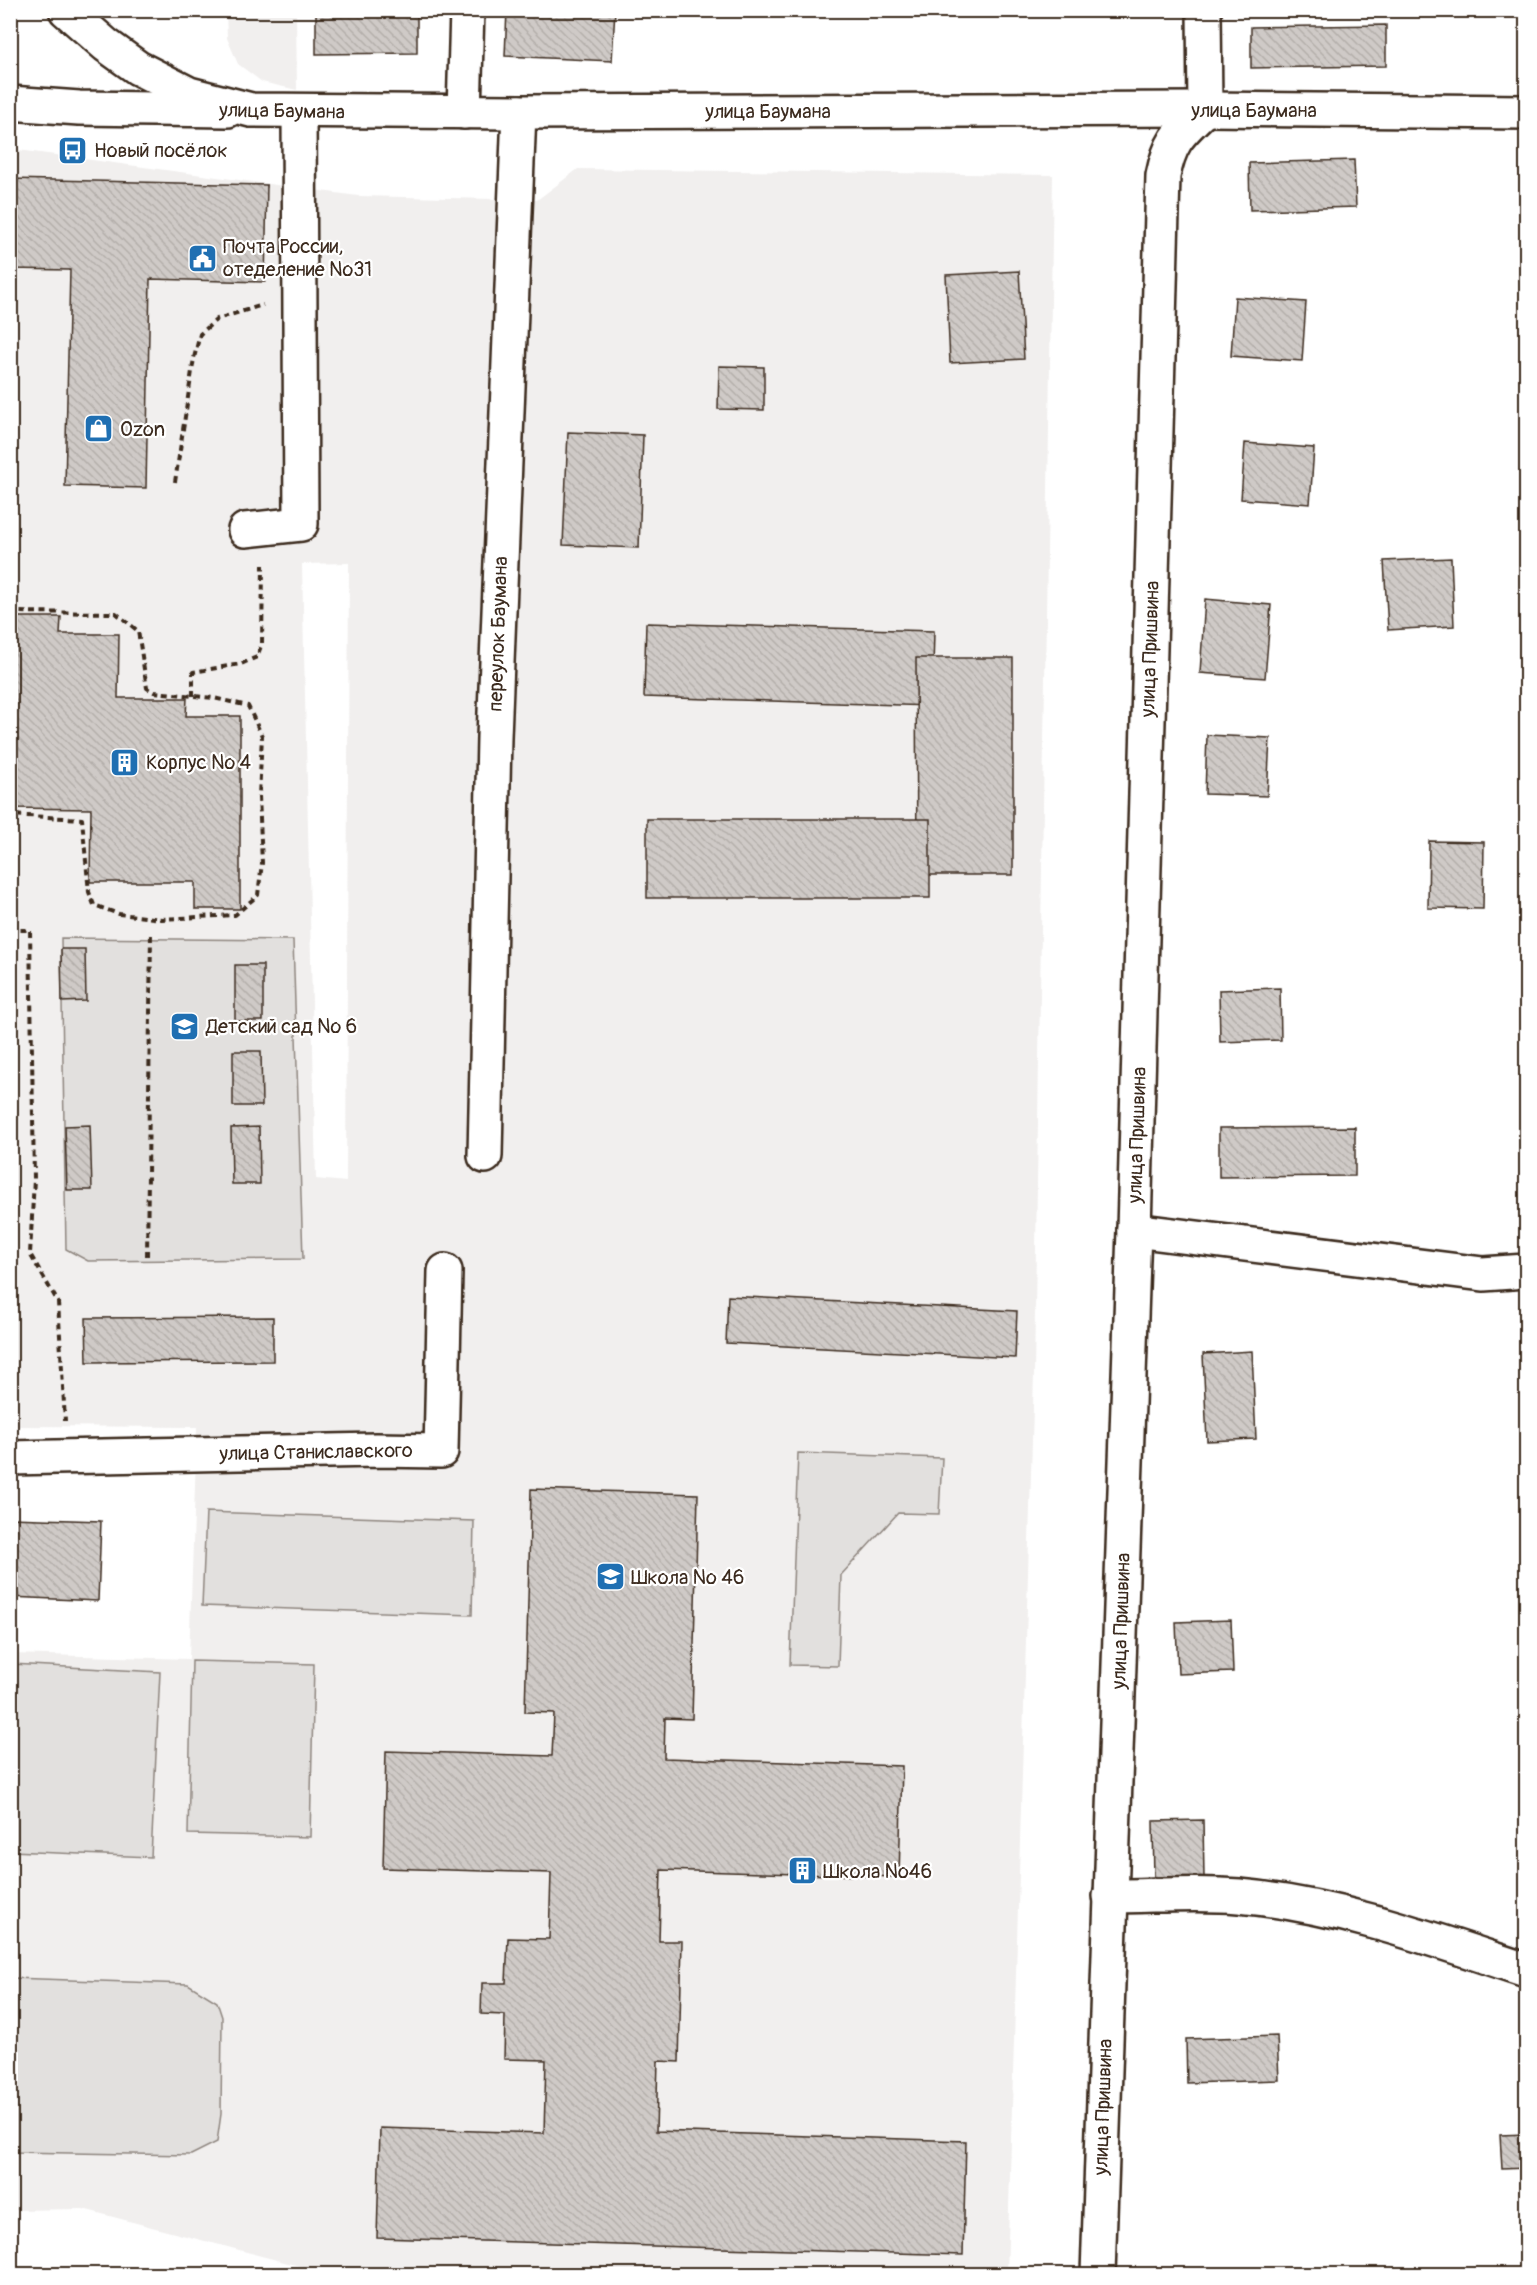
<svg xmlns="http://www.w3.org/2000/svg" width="1537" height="2285" viewBox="0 0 1537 2285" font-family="Pangolin,sans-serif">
<defs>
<pattern id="building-back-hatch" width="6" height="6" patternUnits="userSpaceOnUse" patternTransform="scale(1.5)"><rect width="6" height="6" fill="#cfcac7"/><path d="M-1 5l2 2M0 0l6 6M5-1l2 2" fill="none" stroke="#b3aeaa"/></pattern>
</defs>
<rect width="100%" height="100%" fill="#fff"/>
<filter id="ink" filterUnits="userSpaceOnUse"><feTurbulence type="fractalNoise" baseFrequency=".0167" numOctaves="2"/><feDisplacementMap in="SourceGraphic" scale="12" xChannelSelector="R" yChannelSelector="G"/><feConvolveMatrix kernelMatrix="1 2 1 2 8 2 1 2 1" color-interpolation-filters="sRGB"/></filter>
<g filter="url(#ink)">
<g fill="#f1efee" fill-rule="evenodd">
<polygon points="226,11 296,11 297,90 262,82 238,64 227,38"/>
<path d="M11,149L358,196L537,200L578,169L1053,175L1034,1374L1007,2274H330L83,2209L11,2210V1654L189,1659L197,1427L11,1426ZM349,563L346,1182L316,1179L302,564Z"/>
</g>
<g fill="#e2e0de" stroke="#8e857e" stroke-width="1.5">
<polygon points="61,938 293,940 303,1259 88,1261 66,1249"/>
<polygon points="798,1453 942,1458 939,1514 898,1513 841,1575 838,1666 790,1665"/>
<polygon points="206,1512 474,1521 472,1615 202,1606"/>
<polygon points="192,1661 314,1664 310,1837 188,1834"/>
<polygon points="11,1664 160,1672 151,1857 11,1851"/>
<polygon points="11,1978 188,1984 217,2002 222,2017 221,2114 217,2142 191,2155 11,2152"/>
</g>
<g fill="url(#building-back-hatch)" stroke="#3b2a1e" stroke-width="1.5">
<polygon points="316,10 417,10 417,53 316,54"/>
<polygon points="507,10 615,10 612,61 505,56"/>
<polygon points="1386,25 1386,66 1251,68 1251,27"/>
<polygon points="1354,160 1356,207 1250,210 1249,163"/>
<polygon points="10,179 267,185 265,282 150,279 146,488 65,486 70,270 10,269"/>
<polygon points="1019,271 1024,359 950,363 946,275"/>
<polygon points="1235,297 1306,302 1302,361 1231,356"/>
<polygon points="719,366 764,367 764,410 718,409"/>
<polygon points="568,432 643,435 639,548 563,545"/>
<polygon points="1245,443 1314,448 1310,504 1241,499"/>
<polygon points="1451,558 1454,626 1388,630 1384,561"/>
<polygon points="1205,599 1271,605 1265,678 1200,673"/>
<polygon points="10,617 61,617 60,634 119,634 118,698 187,698 186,716 240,716 240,909 195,909 195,882 90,882 91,809 10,808"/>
<polygon points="646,623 934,631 932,706 644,697"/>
<polygon points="916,658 1013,658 1013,875 917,875"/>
<polygon points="1207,735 1270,738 1267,796 1205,794"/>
<rect x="647" y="819" width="283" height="79"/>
<polygon points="1429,841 1484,842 1483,909 1428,908"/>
<polygon points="61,949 85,949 86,1001 62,1002"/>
<rect x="235" y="965" width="28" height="56"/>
<polygon points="1280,988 1281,1040 1220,1042 1219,990"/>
<polygon points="233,1051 261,1051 262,1106 233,1106"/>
<polygon points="90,1125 92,1190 67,1190 65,1126"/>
<polygon points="259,1127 260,1184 232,1184 231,1128"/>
<polygon points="1355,1127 1355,1176 1219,1177 1219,1128"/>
<polygon points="10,1193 13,1193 11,1292 10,1292"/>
<polygon points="728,1296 1017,1311 1015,1358 726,1343"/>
<polygon points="273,1317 273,1361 87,1362 86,1318"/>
<polygon points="1252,1351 1256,1439 1207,1441 1203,1354"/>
<polygon points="531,1489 698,1494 692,1719 665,1718 664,1758 902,1766 899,1877 661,1870 659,1941 682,1941 679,2062 658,2061 656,2131 966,2141 963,2255 377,2238 380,2128 544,2133 546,2060 504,2059 505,2015 481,2014 482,1983 506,1983 508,1938 549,1939 551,1873 383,1868 386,1751 552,1756 554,1713 525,1712"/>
<polygon points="10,1518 101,1521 98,1601 10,1597"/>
<polygon points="1231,1620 1233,1672 1178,1674 1176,1622"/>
<polygon points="1203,1820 1204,1879 1154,1879 1153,1821"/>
<polygon points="1277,2036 1279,2080 1187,2083 1186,2039"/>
<polygon points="1526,2134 1526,2168 1502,2169 1500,2135"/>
</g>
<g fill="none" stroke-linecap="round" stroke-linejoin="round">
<defs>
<g id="minor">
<polyline points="10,103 79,108 228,110"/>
<polyline points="464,112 467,10"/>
<polyline points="245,530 301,524 299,112"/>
<polyline points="485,1156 494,737 519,112"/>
<polyline points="1134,1230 1483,1274 1526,1271"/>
<polyline points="10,1458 376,1450 441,1451 445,1271"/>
<path d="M1110,1896C1152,1896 1198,1892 1239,1896C1338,1905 1432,1939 1526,1970"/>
<path d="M1098,2274L1134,1230L1163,176C1170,140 1180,133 1205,109L1204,10"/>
</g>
<polyline id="major" points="66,10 106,45 138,68 189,94 251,110 519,112 1205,109 1526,112"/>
</defs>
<use href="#minor" stroke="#3b2a1e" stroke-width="38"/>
<use href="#major" stroke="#3b2a1e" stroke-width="38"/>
<g stroke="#3b2a1e" stroke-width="4" stroke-dasharray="6 4.5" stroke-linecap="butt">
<polyline points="175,482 194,358 200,334 217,319 263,305"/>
<polyline points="10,612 116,613 138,631 147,688 154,692 214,698 248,706 262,736 259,796 262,863 258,895 235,915 162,919 119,914 94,905 89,892 82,819 10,815"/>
<polyline points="193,696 193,672 241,664 257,657 262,643 263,565"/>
<polyline points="10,930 30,930 34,1179 30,1254 58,1302 65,1421"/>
<polyline points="147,1256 151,933"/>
</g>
<use href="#minor" stroke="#fff" stroke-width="33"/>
<use href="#major" stroke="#fff" stroke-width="33"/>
</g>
</g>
<defs>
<symbol id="bus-square" viewBox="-11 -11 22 22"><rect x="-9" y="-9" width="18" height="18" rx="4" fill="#1f6fb2" stroke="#fff"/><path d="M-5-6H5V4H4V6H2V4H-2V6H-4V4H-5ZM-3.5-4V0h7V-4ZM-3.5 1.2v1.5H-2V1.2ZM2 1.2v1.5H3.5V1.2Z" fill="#fff"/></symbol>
<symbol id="civic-square" viewBox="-11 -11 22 22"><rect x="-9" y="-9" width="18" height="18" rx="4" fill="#1f6fb2" stroke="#fff"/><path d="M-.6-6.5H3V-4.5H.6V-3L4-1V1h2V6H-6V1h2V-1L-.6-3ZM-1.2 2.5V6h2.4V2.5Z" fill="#fff"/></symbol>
<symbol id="shop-square" viewBox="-11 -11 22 22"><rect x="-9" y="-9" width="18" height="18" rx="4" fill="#1f6fb2" stroke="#fff"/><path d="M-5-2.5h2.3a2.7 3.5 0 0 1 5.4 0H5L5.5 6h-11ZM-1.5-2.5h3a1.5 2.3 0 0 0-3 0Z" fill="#fff"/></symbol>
<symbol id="building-square" viewBox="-11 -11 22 22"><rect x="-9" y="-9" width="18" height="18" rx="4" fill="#1f6fb2" stroke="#fff"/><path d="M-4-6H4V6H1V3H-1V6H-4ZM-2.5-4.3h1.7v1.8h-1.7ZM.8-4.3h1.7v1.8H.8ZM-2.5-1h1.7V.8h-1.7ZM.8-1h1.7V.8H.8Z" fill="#fff"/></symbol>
<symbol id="school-square" viewBox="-11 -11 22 22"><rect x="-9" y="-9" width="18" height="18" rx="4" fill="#1f6fb2" stroke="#fff"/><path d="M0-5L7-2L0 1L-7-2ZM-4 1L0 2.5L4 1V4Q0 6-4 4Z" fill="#fff"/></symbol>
</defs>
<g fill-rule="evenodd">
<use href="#bus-square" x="56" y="134" width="33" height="33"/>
<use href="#civic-square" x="186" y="242" width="33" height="33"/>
<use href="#shop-square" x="82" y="412" width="33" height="33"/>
<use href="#building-square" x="108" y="746" width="33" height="33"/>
<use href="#school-square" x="168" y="1010" width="33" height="33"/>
<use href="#school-square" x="594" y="1560" width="33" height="33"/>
<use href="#building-square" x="786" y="1854" width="33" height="33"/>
</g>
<g text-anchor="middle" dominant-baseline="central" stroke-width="4.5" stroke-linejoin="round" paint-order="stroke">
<g font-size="20" fill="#3b2a1e" stroke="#fff">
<text x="1254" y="110">улица Баумана</text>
<text transform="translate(282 111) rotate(1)">улица Баумана</text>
<text x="768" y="111">улица Баумана</text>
<text transform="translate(498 634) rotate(-88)">переулок Баумана</text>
<text transform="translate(1150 649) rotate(-88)">улица Пришвина</text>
<text transform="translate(1137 1135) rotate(-88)">улица Пришвина</text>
<text transform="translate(316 1452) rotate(-1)">улица Станиславского</text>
<text transform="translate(1121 1621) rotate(-88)">улица Пришвина</text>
<text transform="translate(1103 2107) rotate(-88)">улица Пришвина</text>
</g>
<g font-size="20" fill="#3b2a1e" stroke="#fff" text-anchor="start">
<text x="94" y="150">Новый посёлок</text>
<text x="223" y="246">Почта России,<tspan x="223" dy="23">отеделение №31</tspan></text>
<text x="120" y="429">Ozon</text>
<text x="146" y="762">Корпус № 4</text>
<text x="206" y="1026">Детский сад № 6</text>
<text x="631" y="1577">Школа № 46</text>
<text x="823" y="1871">Школа №46</text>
</g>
</g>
<rect width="1537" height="2285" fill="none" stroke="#fff" stroke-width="36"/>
<rect x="18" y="18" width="1501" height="2249" fill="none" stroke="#3b2a1e" stroke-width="2" filter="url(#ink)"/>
</svg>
